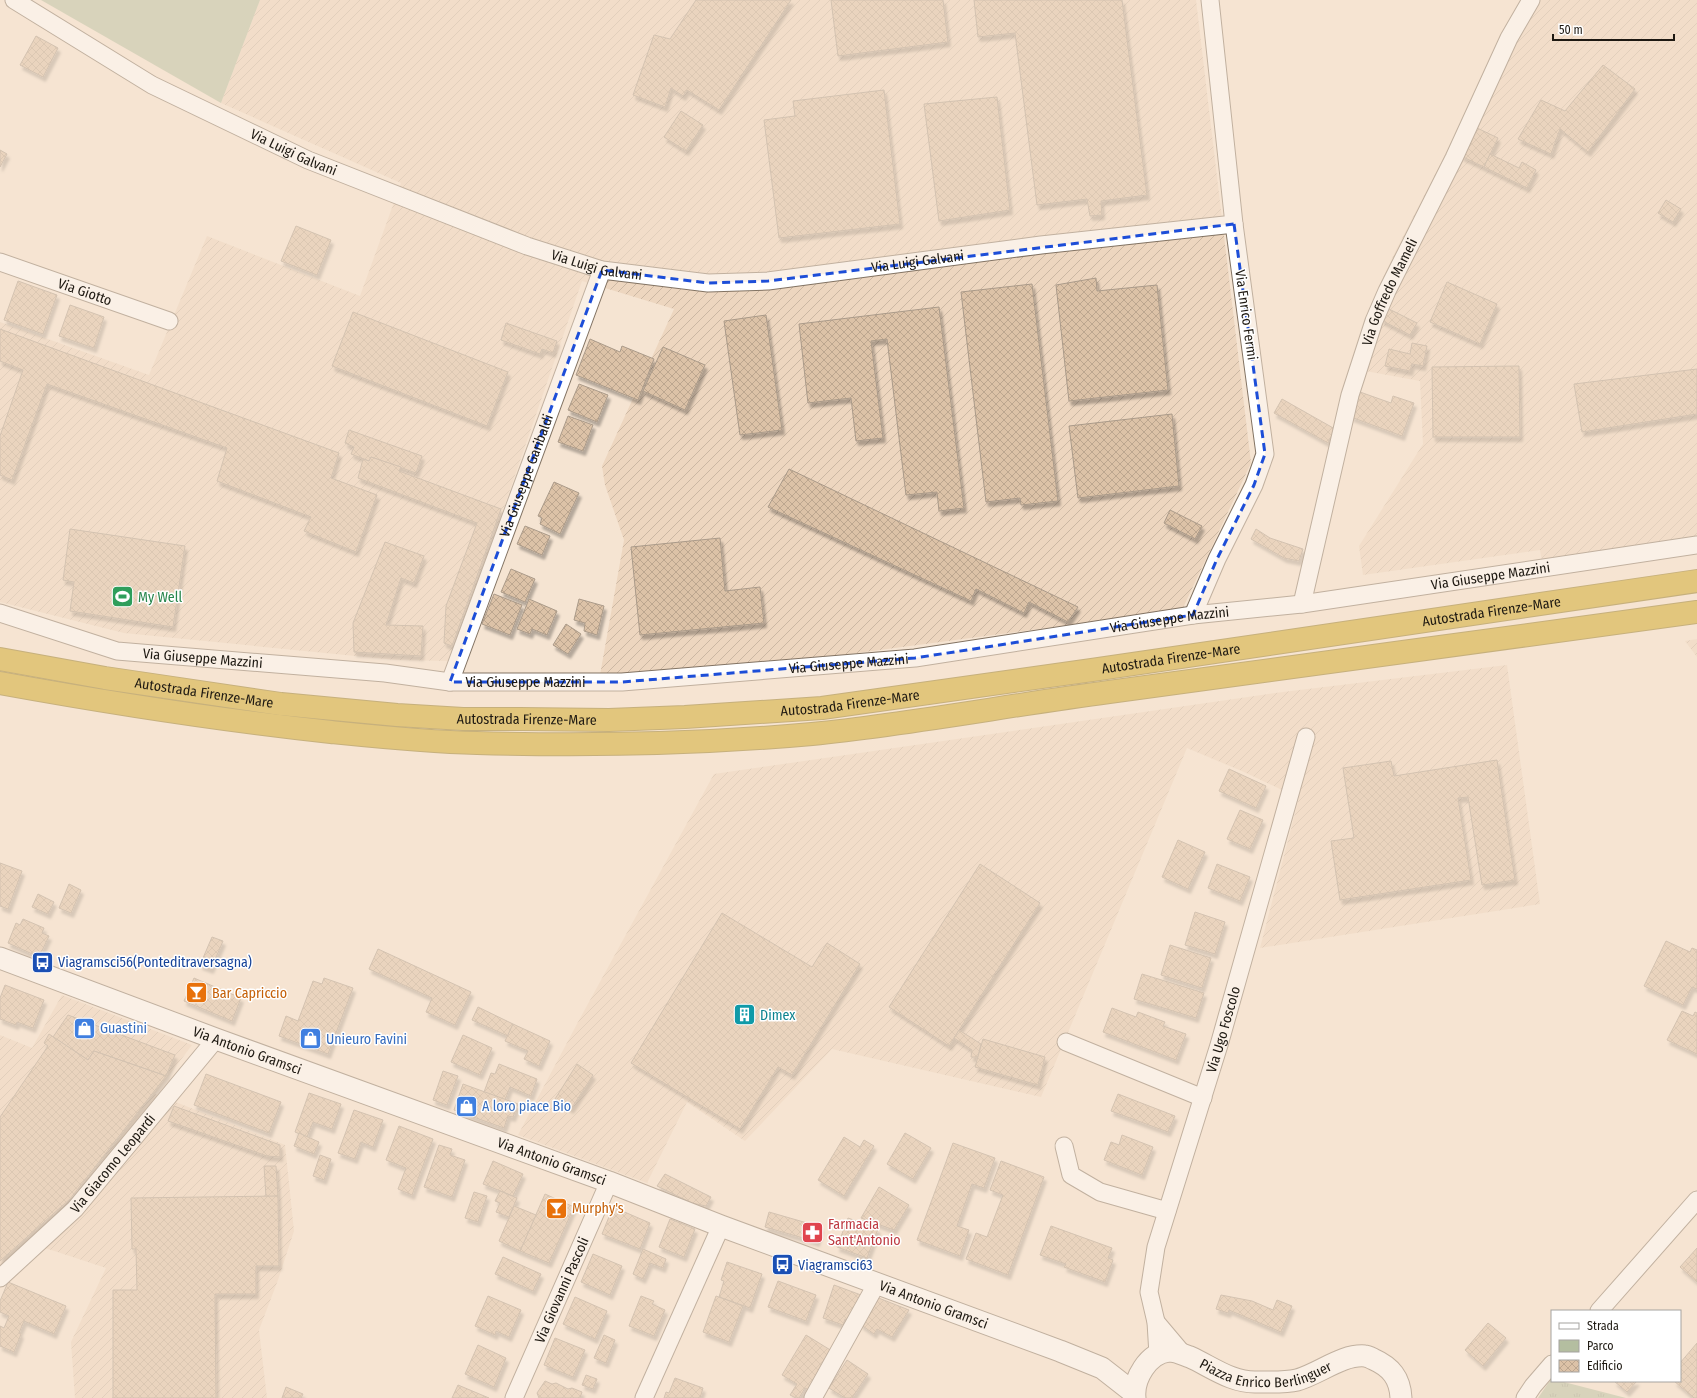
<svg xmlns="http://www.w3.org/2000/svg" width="1697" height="1398" viewBox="0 0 1697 1398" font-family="'Fira Sans Condensed',sans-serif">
<defs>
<pattern id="industrial-furrows" width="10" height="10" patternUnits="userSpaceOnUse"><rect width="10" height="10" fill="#edd6bf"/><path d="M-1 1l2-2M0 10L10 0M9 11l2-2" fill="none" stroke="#cbb7a3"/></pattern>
<pattern id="park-tufts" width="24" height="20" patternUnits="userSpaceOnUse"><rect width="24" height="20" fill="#b4bea0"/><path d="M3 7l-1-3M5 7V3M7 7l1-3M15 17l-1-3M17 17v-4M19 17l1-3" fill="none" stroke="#9aa389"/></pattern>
<pattern id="building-cross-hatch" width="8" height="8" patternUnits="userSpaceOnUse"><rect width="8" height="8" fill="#dcc2a7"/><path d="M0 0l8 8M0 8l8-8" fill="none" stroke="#bca68f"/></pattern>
<filter id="shadow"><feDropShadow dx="2.5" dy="4.5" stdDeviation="1" flood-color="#0004"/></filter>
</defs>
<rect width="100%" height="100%" fill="#f5e4d2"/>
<g fill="url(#industrial-furrows)">
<polygon points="260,0 1196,0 1251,463 1182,610 750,667 600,675 624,540 605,485 602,466 674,309 582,281 451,661 396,660 124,633 0,602 0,322 149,375 207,236 360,296 401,183 221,103"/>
<polygon points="1525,0 1697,0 1697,538 1542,562 1540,550 1363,575 1359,546 1423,444 1420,381 1349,368 1376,293 1396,250"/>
<polygon points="1697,639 1697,657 1685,641"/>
<polygon points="1507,665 1540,904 1260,948 1299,798 1244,772 1187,748 1041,1097 832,1049 745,1141 687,1102 647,1183 518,1135 578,1022 714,774 1283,692"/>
<polygon points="62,995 192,1045 155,1094 285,1145 294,1231 278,1280 259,1330 267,1398 75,1398 71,1342 106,1268 27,1242 0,1266 0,1035 32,1048"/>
</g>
<polygon fill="#b4bea0" points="41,0 260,0 221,103"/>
<polygon fill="url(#park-tufts)" points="1551,1379 1552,1381 1560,1381 1626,1398 1538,1398"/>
<g fill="url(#building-cross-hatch)" stroke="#aa9a89" filter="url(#shadow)">
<polygon points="696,0 791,0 719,110 687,90 683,96 671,88 665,107 633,95 654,35 670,39"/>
<polygon points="831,0 943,0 948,42 838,56"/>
<polygon points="974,0 1122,0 1147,195 1101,201 1102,215 1090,216 1087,199 1037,205 1015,33 978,37"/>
<polygon points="36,36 58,48 43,77 20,65"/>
<polygon points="1603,65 1635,89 1588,152 1560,129 1551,154 1518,139 1541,100 1565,111"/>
<polygon points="884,90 900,224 779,238 764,120 795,116 793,101"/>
<polygon points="997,97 1010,210 939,221 924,104"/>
<polygon points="681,111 703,125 686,151 664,137"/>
<polygon points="1475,127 1498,138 1484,167 1461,156"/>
<polygon points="0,150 7,154 0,167"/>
<polygon points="1490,154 1519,168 1522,162 1536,170 1527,188 1484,167"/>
<polygon points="1666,200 1681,209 1673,222 1658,213"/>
<polygon points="296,226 331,240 317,275 281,261"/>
<polygon points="1096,278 1097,291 1157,285 1168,390 1069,401 1056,285"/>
<polygon points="18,281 57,295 43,334 4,320"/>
<polygon points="1447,282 1497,304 1480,344 1430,322"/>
<polygon points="1032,284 1058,501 1021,505 1020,498 986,502 961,292"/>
<polygon points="70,305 104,317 94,348 59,336"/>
<polygon points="939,307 964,508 939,511 937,492 906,495 887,339 871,341 883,438 856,441 851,398 808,403 799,324"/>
<polygon points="1387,308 1417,323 1410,335 1381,320"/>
<polygon points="353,312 508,372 487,426 332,366"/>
<polygon points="766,315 782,430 740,435 724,321"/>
<polygon points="506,323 557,341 553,353 542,349 540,354 501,340"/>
<polygon points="0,329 339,453 331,478 377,495 356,552 304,531 311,517 217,481 227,448 47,384 12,480 0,475 0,436 23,370 0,361"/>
<polygon points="590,339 620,352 622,346 654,359 638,400 576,375"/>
<polygon points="1412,343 1427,346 1423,366 1412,364 1410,371 1385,366 1389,349 1410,354"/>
<polygon points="663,347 705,365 685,410 643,391"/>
<polygon points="1519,366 1520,437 1433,437 1432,367"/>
<polygon points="1697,369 1697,414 1582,432 1574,384"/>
<polygon points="579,384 608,395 597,422 568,410"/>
<polygon points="1360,392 1391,403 1393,396 1414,403 1402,436 1351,417"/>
<polygon points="1282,399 1335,429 1328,443 1274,413"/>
<polygon points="1172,414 1179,486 1078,498 1069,426"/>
<polygon points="568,416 593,425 583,451 558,442"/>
<polygon points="349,430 422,456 416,473 371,457 369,461 351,454 354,447 345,443"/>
<polygon points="371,457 401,467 399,471 501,509 452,646 444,643 446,606 477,523 358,478 363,459 369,461"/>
<polygon points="789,469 1078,607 1068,622 1029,602 1024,613 976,589 971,601 768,507"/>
<polygon points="554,482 579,493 560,534 540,524 542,518 538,516"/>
<polygon points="1170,510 1202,526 1195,539 1164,523"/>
<polygon points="525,526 550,536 542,555 517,544"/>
<polygon points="70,529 185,546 173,627 70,611 74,582 63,580"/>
<polygon points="1256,529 1270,538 1303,549 1299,561 1284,558 1251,539"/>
<polygon points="720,538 725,591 760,587 764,623 640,635 631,547"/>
<polygon points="385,542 424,556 414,583 401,578 386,625 423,626 421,656 354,652 353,623"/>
<polygon points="511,569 535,579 525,602 501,592"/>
<polygon points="494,594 522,605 510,635 482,624"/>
<polygon points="529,599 557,611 547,635 532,629 530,634 517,629"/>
<polygon points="579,599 604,606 597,635 584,631 585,623 574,620"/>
<polygon points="566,624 581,634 568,654 553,645"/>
<polygon points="1497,760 1515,880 1482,885 1468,797 1458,798 1471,880 1340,900 1331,841 1354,838 1343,768 1391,761 1394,776"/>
<polygon points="1229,769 1266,786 1256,808 1219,791"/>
<polygon points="1240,810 1263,820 1250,849 1227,839"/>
<polygon points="1178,840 1205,852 1188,889 1162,877"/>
<polygon points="0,863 22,871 8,909 0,906"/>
<polygon points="980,864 1040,903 949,1046 889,1007"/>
<polygon points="1217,864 1250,877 1240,901 1208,888"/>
<polygon points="69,884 81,890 71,913 59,908"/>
<polygon points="38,894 54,902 48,914 32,907"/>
<polygon points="1195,912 1225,922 1215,954 1185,945"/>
<polygon points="722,913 812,967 827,943 860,964 792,1075 778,1067 740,1129 631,1063"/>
<polygon points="23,919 44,928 42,933 49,936 39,957 8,943 16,923 20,925"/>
<polygon points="212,937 223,941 211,969 200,965"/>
<polygon points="1666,941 1690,952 1692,948 1697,950 1697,989 1692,987 1683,1005 1644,986"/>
<polygon points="1170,945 1211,958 1202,988 1161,975"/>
<polygon points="378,949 471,992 455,1025 426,1012 432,998 369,969"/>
<polygon points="1142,974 1204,993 1196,1018 1134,999"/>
<polygon points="194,978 241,998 232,1021 184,1001"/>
<polygon points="324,978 353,988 328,1054 279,1036 286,1016 298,1021 313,981 322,984"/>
<polygon points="5,985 44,1000 33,1028 17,1022 16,1025 0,1019 0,998"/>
<polygon points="478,1007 513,1024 508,1036 472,1020"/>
<polygon points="1112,1008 1136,1017 1138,1012 1165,1022 1163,1026 1186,1034 1176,1060 1103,1032"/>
<polygon points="1682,1011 1693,1016 1695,1012 1697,1013 1697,1054 1667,1040"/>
<polygon points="68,1015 175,1055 166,1076 94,1051 88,1060 53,1037"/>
<polygon points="513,1024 550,1041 539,1066 524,1059 528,1051 505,1041"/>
<polygon points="959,1030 981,1044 978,1057 971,1057 972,1050 954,1038"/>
<polygon points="49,1034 88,1060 94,1051 166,1076 70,1199 0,1261 0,1117 48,1046 44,1043"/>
<polygon points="463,1035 492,1048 480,1075 451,1062"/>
<polygon points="983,1039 1045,1057 1038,1085 975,1067"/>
<polygon points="499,1064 537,1079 531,1096 510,1087 505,1100 484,1092 491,1073 495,1074"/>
<polygon points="577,1064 593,1075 571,1109 555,1099"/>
<polygon points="443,1071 458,1076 447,1105 433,1100"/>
<polygon points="206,1074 281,1102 269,1133 194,1105"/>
<polygon points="463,1084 518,1104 513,1117 508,1116 504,1128 454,1110"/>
<polygon points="309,1093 341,1104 332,1129 313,1122 307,1137 295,1132"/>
<polygon points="1118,1094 1175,1116 1168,1132 1111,1111"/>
<polygon points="174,1106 280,1145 280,1157 267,1156 168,1121"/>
<polygon points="354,1110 383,1120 373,1147 361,1142 355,1159 338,1153"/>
<polygon points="399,1126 433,1139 412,1195 398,1189 406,1168 386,1160"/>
<polygon points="299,1133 319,1142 314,1154 294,1146"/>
<polygon points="905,1133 931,1148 913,1179 887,1164"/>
<polygon points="1122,1135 1153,1147 1142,1175 1104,1160 1111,1142 1119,1145"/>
<polygon points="844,1137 860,1147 864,1140 874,1146 844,1196 818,1180"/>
<polygon points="953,1143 995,1158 984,1188 972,1184 957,1226 969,1230 960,1256 917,1240"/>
<polygon points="439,1145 452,1149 450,1155 465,1160 452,1197 424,1187"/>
<polygon points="320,1155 331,1159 324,1180 313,1176"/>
<polygon points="493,1161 523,1174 513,1196 483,1184"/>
<polygon points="1001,1161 1044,1177 1008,1275 966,1259 976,1233 987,1237 1003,1195 990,1190"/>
<polygon points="264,1166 276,1166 278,1196 266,1197"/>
<polygon points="665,1174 711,1197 706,1206 692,1203 657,1186"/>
<polygon points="879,1187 909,1205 894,1230 861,1218"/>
<polygon points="500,1191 517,1198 509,1217 496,1212 500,1203 495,1201"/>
<polygon points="474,1192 487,1196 478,1222 465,1218"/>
<polygon points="545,1194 574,1207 549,1263 520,1251"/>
<polygon points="278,1196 279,1266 256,1266 256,1294 215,1294 216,1398 113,1398 113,1290 137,1290 136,1249 132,1249 131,1198"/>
<polygon points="514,1206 536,1215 520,1251 499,1241"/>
<polygon points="613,1207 650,1223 640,1249 602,1234"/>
<polygon points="769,1212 821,1227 817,1242 765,1227"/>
<polygon points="848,1218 878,1229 867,1258 837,1247"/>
<polygon points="670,1219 695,1229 684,1257 659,1247"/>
<polygon points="1051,1226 1112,1248 1108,1258 1113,1260 1105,1282 1064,1267 1066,1264 1040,1255"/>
<polygon points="1697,1248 1697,1282 1680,1267"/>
<polygon points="643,1249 666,1259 663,1268 650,1263 643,1279 633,1274"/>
<polygon points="593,1254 622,1266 610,1295 581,1282"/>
<polygon points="503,1257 541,1274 533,1291 495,1274"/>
<polygon points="727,1262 762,1274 750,1308 719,1297 724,1281 721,1280"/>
<polygon points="778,1281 816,1295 806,1321 768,1307"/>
<polygon points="8,1282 66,1306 54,1334 24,1321 19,1333 21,1334 14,1352 0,1346 0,1326 4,1328 9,1316 0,1312 0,1301"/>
<polygon points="834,1285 861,1295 852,1322 845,1319 843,1325 823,1318"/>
<polygon points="1221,1295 1252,1301 1273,1310 1277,1300 1292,1306 1281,1332 1229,1310 1228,1313 1216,1309"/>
<polygon points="488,1296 521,1310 509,1337 496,1331 495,1335 475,1326"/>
<polygon points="641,1296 654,1301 652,1304 665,1310 654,1336 629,1326"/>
<polygon points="716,1296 743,1306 729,1342 703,1332"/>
<polygon points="575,1297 607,1311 595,1339 563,1324"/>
<polygon points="876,1297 909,1310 892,1337 877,1329 874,1334 860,1324"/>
<polygon points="1488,1323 1506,1338 1483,1366 1465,1350"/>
<polygon points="604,1335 615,1340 606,1363 594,1358"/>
<polygon points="806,1335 832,1351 809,1390 805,1388 799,1398 796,1398 790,1395 797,1384 782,1375"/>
<polygon points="555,1338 585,1350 573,1377 544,1365"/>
<polygon points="1697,1343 1697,1398 1694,1398 1674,1381 1680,1381 1680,1363"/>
<polygon points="478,1345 506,1358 494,1387 465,1374"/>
<polygon points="847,1360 868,1374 852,1398 845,1398 829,1388"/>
<polygon points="586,1375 597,1379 593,1389 582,1385"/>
<polygon points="675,1378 703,1388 700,1398 664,1398 666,1392 669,1393"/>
<polygon points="545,1381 552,1384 556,1383 568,1389 572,1388 582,1392 580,1398 539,1398 537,1393"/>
<polygon points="1614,1381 1637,1381 1627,1392"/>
<polygon points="458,1385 489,1398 452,1398"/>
<polygon points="286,1387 303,1394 301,1398 282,1398"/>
</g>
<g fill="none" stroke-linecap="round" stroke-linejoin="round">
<defs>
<g id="minor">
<path id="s1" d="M14,0L152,85L308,160L527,246L602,270L708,283L768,281L1041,245L1234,224"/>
<path id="s2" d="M0,262L169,321"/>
<path id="s3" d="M1302,604L1350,395L1374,321L1387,291L1454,158L1509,38L1531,0"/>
<path id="s4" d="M0,613L117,651L385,673L450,682H622L915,658L1193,615L1302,604L1697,545"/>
<polyline points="1193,615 1217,559 1254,485 1265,454 1234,224 1210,0"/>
<path id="s5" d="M450,682L602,270"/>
<polyline points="1066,1042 1203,1098"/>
<polyline points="1064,1146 1071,1175 1100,1192 1167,1211"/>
<path id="s6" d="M0,1278L75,1209L216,1039"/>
<polyline points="1599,1311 1697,1200"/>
<polyline points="1156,1322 1183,1354"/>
<path id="s7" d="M1158,1355L1156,1322L1149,1292L1156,1247L1219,1045L1306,737"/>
<path id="s8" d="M514,1398L609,1182"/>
<polyline points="644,1398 721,1226"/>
<polyline points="813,1398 877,1283"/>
<polyline points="1525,1398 1533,1386 1552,1364"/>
</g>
<g id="tertiary">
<path id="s9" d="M0,958L216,1039L609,1182L721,1226L1060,1351L1102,1368L1134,1393"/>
<path id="s10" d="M1135,1398C1133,1379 1148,1353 1169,1351C1176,1351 1184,1355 1190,1357C1212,1367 1232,1383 1257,1382C1269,1382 1285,1383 1297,1380C1319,1374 1342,1354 1365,1356C1367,1356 1371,1358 1373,1359C1391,1367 1400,1378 1401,1398"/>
</g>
<g id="motorway">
<path id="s11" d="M0,659L105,678L281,704L397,715L463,719H520L609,720L685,717L822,708L1092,670L1697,581"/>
<path d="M0,683C110,703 220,720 331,732C380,737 428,742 477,743C588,746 701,744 812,734C911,724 1010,705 1109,692C1305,665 1501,639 1697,612"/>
</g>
</defs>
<use href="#minor" stroke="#827363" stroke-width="19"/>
<use href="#tertiary" stroke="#827363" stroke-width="23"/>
<use href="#motorway" stroke="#8d7216" stroke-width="24"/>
<use href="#minor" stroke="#fff" stroke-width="17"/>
<use href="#tertiary" stroke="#fff" stroke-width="21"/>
<use href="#motorway" stroke="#c9a218" stroke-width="22"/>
</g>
<path d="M0 0H1697V1398H0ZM1234,224L1265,454L1254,485L1217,559L1193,615L915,658L622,682H450L602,270L708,283L768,281Z" fill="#f5e4d2" fill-opacity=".55" fill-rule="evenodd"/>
<path fill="none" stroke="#1d4ed8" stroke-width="3" stroke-dasharray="8 5" stroke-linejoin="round" d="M1234,224L1265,454L1254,485L1217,559L1193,615L915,658L622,682H450L602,270L708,283L768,281Z"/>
<defs>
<symbol id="stadium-square" viewBox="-11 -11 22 22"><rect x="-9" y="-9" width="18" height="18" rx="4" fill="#2e9e5b" stroke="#fff"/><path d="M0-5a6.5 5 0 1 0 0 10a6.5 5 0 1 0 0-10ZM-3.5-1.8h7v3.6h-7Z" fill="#fff"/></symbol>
<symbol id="bus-square" viewBox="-11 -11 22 22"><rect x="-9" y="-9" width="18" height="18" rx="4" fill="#1a4fb4" stroke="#fff"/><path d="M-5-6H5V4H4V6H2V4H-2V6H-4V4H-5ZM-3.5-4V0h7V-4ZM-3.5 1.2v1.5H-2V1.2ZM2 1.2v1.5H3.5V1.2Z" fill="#fff"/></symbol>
<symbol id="bar-square" viewBox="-11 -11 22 22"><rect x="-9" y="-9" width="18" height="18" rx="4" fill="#e8710a" stroke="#fff"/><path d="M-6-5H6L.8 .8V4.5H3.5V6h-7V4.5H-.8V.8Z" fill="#fff"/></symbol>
<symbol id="building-square" viewBox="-11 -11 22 22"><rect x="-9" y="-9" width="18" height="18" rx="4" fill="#0f9aa8" stroke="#fff"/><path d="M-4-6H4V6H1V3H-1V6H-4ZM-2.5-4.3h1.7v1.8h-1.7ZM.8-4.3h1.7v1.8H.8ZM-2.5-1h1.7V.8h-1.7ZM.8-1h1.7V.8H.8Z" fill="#fff"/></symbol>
<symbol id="shop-square" viewBox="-11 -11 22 22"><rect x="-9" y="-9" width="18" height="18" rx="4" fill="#3f7fe0" stroke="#fff"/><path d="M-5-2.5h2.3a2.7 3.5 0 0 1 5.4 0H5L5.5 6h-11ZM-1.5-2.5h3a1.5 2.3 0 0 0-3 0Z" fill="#fff"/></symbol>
<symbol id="pharmacy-square" viewBox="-11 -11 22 22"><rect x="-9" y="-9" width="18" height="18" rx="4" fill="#e0444e" stroke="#fff"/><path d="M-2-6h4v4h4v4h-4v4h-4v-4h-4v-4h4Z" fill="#fff"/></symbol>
</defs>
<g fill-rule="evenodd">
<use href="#stadium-square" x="110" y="584" width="25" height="25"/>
<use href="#bus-square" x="30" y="950" width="25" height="25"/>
<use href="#bar-square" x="184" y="980" width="25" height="25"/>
<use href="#building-square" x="732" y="1002" width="25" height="25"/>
<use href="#shop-square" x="72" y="1016" width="25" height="25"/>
<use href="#shop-square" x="298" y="1026" width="25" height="25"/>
<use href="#shop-square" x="454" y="1094" width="25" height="25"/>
<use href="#bar-square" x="544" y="1196" width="25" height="25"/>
<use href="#pharmacy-square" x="800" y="1220" width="25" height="25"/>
<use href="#bus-square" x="770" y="1252" width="25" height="25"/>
</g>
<g text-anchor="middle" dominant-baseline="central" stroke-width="3" stroke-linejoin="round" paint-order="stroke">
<g font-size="14" fill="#1e1912" stroke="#fff">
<text stroke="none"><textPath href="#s1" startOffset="319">Via Luigi Galvani</textPath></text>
<text stroke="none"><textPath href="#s1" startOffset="967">Via Luigi Galvani</textPath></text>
<text stroke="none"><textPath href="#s1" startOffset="643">Via Luigi Galvani</textPath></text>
<text stroke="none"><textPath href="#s2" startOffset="90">Via Giotto</textPath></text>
<text stroke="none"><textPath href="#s3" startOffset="325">Via Goffredo Mameli</textPath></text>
<text transform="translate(1246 315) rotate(82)">Via Enrico Fermi</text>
<text stroke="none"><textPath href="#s5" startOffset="220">Via Giuseppe Garibaldi</textPath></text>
<text stroke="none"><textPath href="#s4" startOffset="1505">Via Giuseppe Mazzini</textPath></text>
<text stroke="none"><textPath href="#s11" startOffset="1503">Autostrada Firenze-Mare</textPath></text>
<text stroke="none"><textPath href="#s4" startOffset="1181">Via Giuseppe Mazzini</textPath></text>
<text stroke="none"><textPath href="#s4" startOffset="209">Via Giuseppe Mazzini</textPath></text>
<text stroke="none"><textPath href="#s11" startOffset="1179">Autostrada Firenze-Mare</textPath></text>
<text stroke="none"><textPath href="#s4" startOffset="857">Via Giuseppe Mazzini</textPath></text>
<text stroke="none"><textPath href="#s4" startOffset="533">Via Giuseppe Mazzini</textPath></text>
<text stroke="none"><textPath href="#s11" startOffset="207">Autostrada Firenze-Mare</textPath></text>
<text stroke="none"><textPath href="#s11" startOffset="855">Autostrada Firenze-Mare</textPath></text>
<text stroke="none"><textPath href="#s11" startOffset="531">Autostrada Firenze-Mare</textPath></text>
<text stroke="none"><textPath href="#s7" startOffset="337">Via Ugo Foscolo</textPath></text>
<text stroke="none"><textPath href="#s9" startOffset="264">Via Antonio Gramsci</textPath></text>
<text stroke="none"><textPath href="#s9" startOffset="588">Via Antonio Gramsci</textPath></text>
<text stroke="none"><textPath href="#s6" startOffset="161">Via Giacomo Leopardi</textPath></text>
<text stroke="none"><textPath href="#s8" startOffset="118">Via Giovanni Pascoli</textPath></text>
<text stroke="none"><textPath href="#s9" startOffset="996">Via Antonio Gramsci</textPath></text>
<text stroke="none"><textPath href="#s10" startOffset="166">Piazza Enrico Berlinguer</textPath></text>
</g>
<g font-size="14" fill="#27864d" stroke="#fff" text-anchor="start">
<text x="138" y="597">My Well</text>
</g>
<g font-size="14" fill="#164399" stroke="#fff" text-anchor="start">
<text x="58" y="962">Viagramsci56(Ponteditraversagna)</text>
<text x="798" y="1265">Viagramsci63</text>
</g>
<g font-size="14" fill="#c56008" stroke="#fff" text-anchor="start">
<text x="212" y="993">Bar Capriccio</text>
<text x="572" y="1208">Murphy's</text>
</g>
<g font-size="14" fill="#0d838f" stroke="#fff" text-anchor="start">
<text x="760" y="1015">Dimex</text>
</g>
<g font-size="14" fill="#366cbe" stroke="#fff" text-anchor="start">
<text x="100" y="1028">Guastini</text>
<text x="326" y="1039">Unieuro Favini</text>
<text x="482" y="1106">A loro piace Bio</text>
</g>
<g font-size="14" fill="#be3a42" stroke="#fff" text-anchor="start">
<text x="828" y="1224">Farmacia<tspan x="828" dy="16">Sant'Antonio</tspan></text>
</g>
</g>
<rect x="1551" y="1310" width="130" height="72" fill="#ffffff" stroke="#a5a3a0"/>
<rect x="1559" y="1323" width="20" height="6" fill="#ffffff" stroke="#a5a3a0"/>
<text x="1587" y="1330" font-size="12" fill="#1e1912">Strada</text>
<rect x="1559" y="1340" width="20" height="12" fill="#b4bea0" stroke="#a5a3a0"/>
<text x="1587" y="1350" font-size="12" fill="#1e1912">Parco</text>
<rect x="1559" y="1360" width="20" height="12" fill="url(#building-cross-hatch)" stroke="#a5a3a0"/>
<text x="1587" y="1370" font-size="12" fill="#1e1912">Edificio</text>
<path d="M1553 34v6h121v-6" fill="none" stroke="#1e1912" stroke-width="2"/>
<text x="1559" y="34" font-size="12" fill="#1e1912" stroke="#ffffff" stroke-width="3" paint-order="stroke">50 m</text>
</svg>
